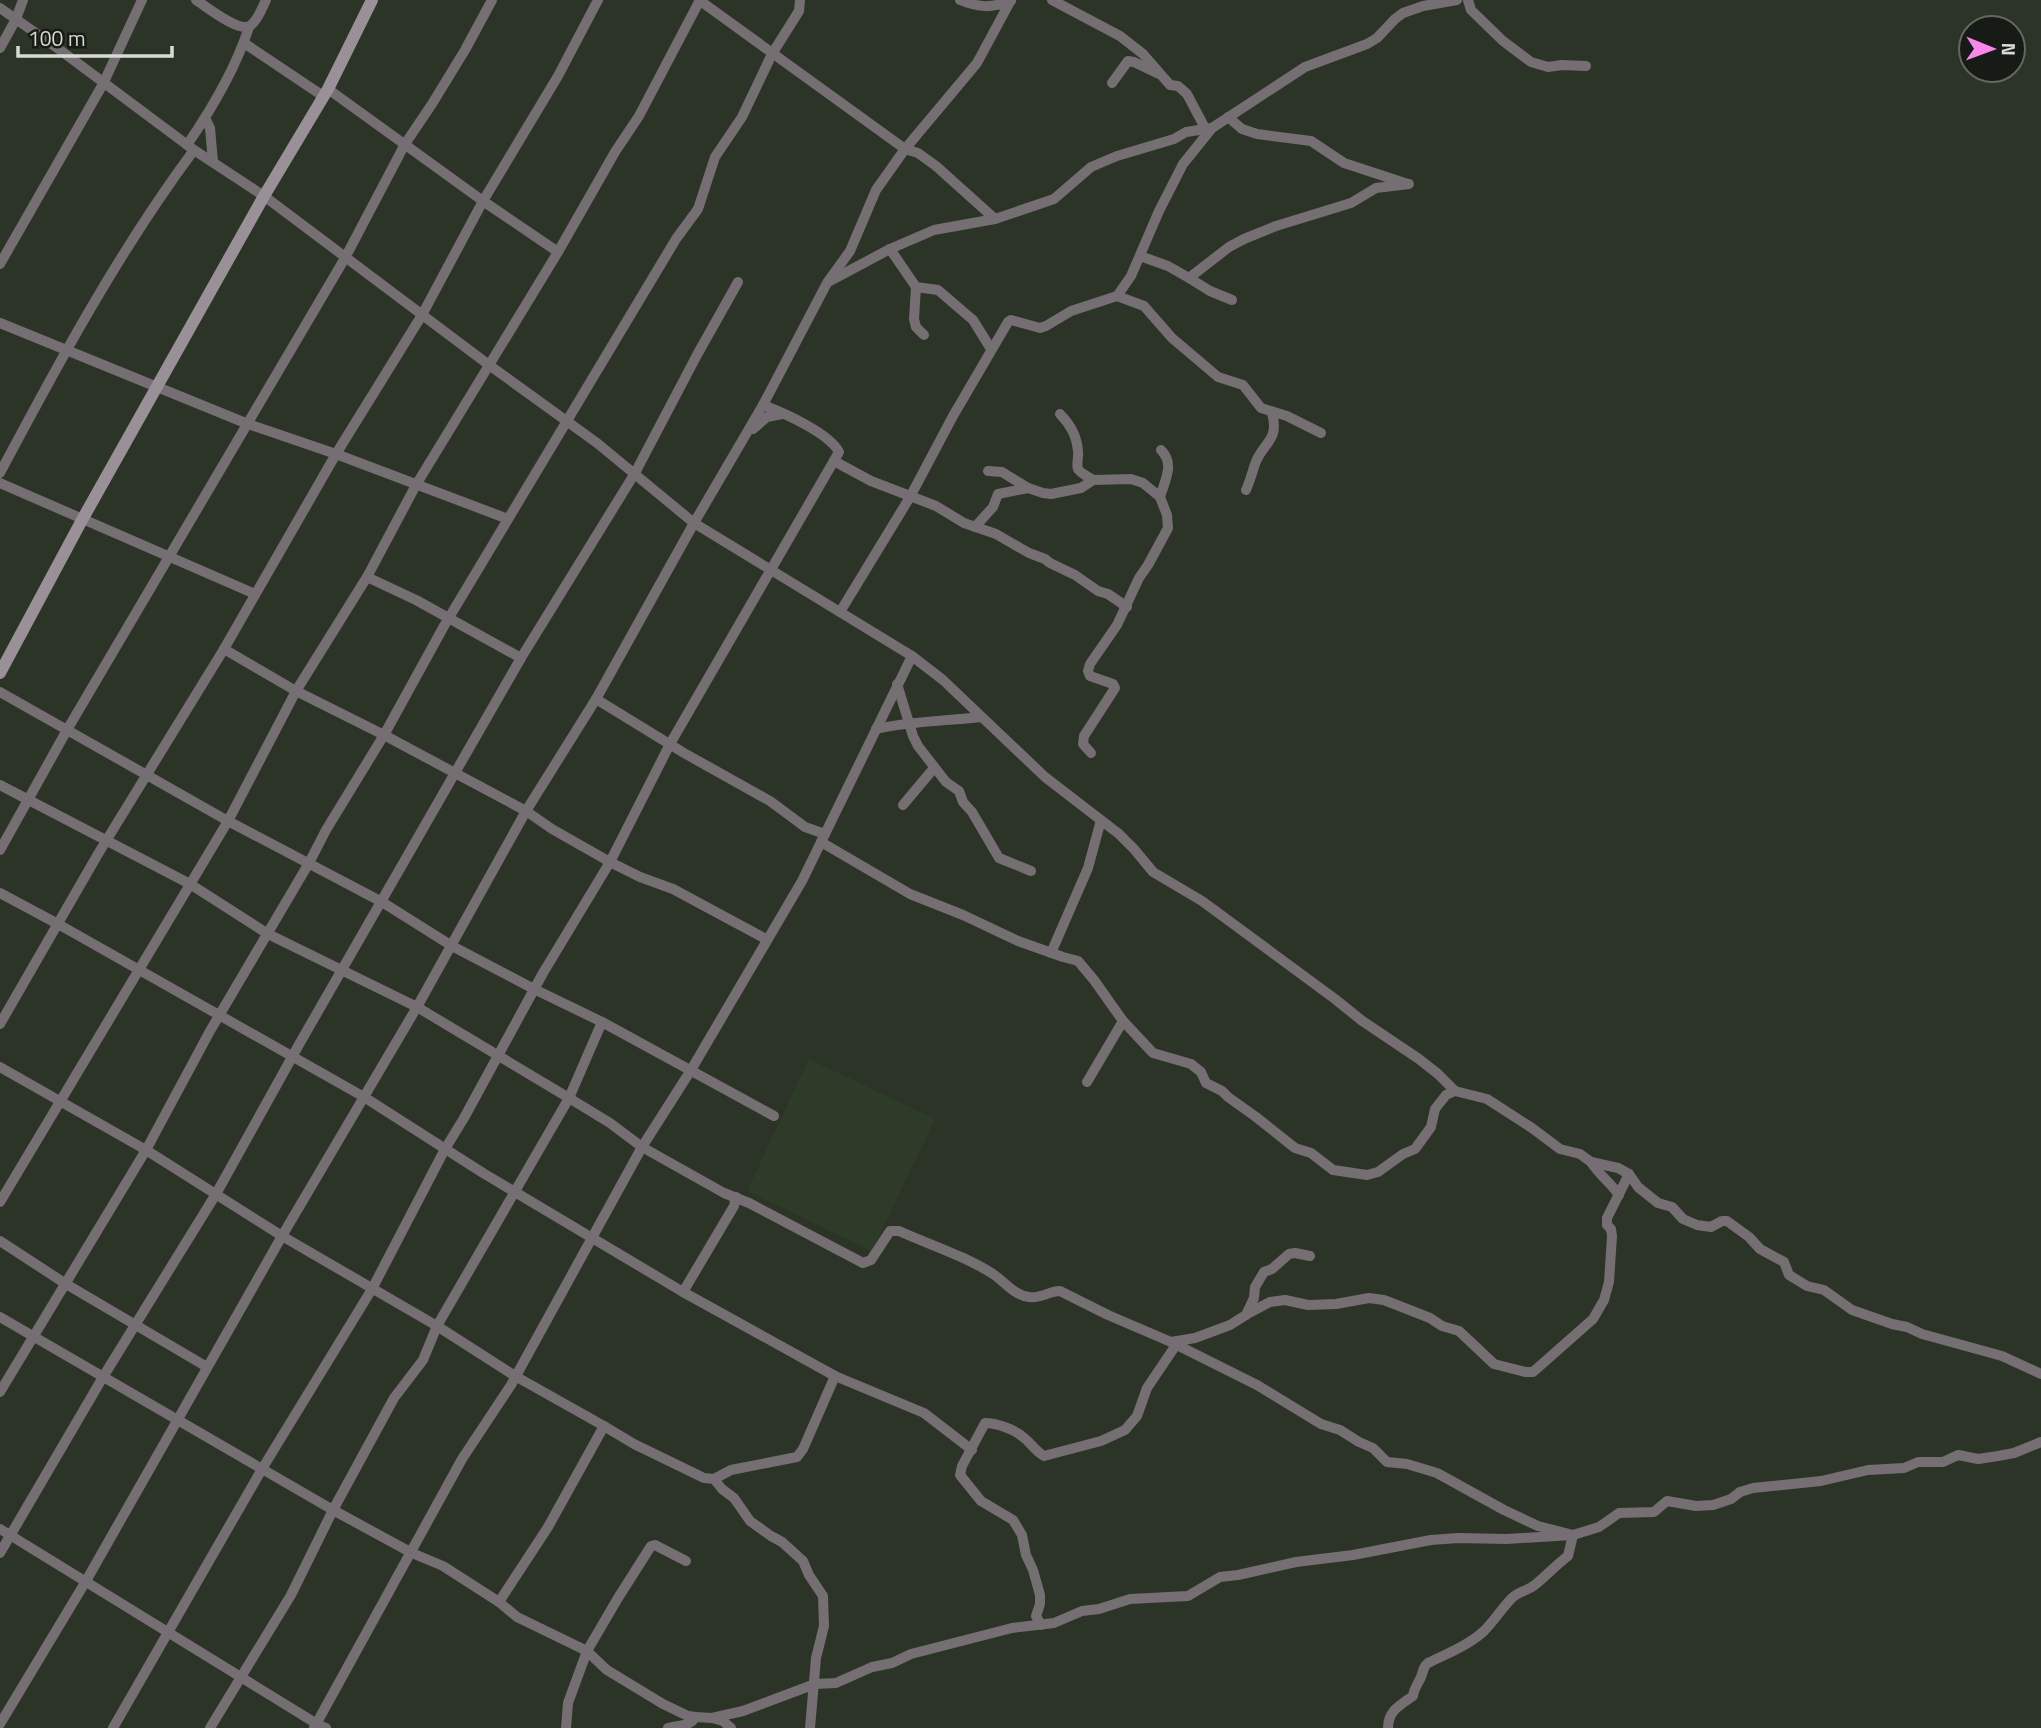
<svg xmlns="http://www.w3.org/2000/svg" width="2041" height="1728" viewBox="0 0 2041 1728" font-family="'Titillium Web',sans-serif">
<rect width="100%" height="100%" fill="#2c3428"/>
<polygon fill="#2e3b29" points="809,1059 935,1119 872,1251 747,1191"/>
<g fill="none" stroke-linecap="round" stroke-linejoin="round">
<g stroke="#756e73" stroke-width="10">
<path d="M196,0C207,7 240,34 251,25C258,20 262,8 266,0"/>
<polyline points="699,0 905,149 918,153 936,166 995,219"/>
<path d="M960,0C979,8 992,8 1011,1"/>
<polyline points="1052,0 1120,36 1143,54 1170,85 1178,86 1187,94 1205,128"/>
<polyline points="1468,0 1471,10 1503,41 1531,62 1548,67 1562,65 1586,66"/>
<polyline points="0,8 60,50 194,150 264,196 489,365 597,443 694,523 912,656 943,680 1045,777 1119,834 1134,849 1153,872 1202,901 1335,999 1361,1020 1419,1059 1438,1074 1455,1091 1487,1099 1532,1128 1560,1149 1580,1154 1591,1162 1618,1168 1629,1174 1638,1187 1658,1203 1672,1207 1683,1219 1697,1225 1711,1227 1722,1221 1727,1221 1749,1237 1760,1249 1784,1262 1789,1275 1807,1286 1824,1290 1852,1310 1892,1324 1907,1327 1922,1334 2002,1356 2041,1374"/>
<polyline points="244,43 323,96"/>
<polyline points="0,48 16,19 23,0"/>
<polyline points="1112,83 1128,61 1134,62 1159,74"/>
<polyline points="328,89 483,201 558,252"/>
<polyline points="1228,117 1242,129 1257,134 1311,141 1344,163 1408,184"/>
<polyline points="205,118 210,128 213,162"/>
<path d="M187,145C211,110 236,68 249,27"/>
<polyline points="890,249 916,287 938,290 973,320 991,349"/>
<polyline points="1140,256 1168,266 1189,278 1229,247 1244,239 1276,226 1351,203 1376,188 1409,184"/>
<polyline points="0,264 103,84 142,0"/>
<polyline points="1189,278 1210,291 1232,300"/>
<polyline points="828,282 890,249 934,230 995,219 1054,199 1091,167 1117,156 1174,139 1186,132 1212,128"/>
<polyline points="916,287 914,319 916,327 924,335"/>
<polyline points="1117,296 1144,306 1172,338 1218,377 1243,385 1261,408 1287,416 1321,433"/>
<polyline points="0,323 248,424 336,454 508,519"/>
<path d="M1060,414C1070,424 1077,437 1078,451C1079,456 1076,464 1078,469C1080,473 1089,477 1093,480"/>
<polyline points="753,429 767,417 782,414"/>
<polyline points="834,461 871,481 936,506 964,523 996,534 1029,553 1045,559 1050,563 1075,575 1098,591 1108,594 1127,607"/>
<path d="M988,471L1002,472L1028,488L1043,493L1051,494L1081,488L1093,480L1131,479L1143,483L1160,497C1165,480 1175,464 1161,450"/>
<path d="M0,473C59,362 119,251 194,150"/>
<polyline points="0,483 255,594"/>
<path d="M1246,490C1250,481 1252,473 1255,464C1262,443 1280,441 1272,413"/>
<polyline points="975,527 993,507 998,494 1028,488"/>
<polyline points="367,577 416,600 521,658"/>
<polyline points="840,612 910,497 953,416 1008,322 1011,320 1040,328 1046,326 1071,311 1117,296 1131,276 1159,211 1183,164 1212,128 1305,67 1367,44 1377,38 1395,19 1403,13 1423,6 1457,0"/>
<polyline points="224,649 296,691 384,735 526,811 552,829 610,862 640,877 673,889 766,939"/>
<polyline points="897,684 913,736 918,746 946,782 959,791 963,802 972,812 999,858 1031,871"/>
<polyline points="0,692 228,821 382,902 452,946 534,989 602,1022 774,1116"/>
<polyline points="596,699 684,753 770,801 805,827 825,834"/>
<path d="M876,729C910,721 946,721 981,717"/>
<polyline points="1091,753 1083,744 1084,736 1115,688 1113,684 1090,676 1088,671 1090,664 1117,625 1139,578 1148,565 1168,528 1167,515 1160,497"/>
<path d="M0,785L190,884L268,934L417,1007L569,1098L610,1123L642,1147L724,1193L749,1203L863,1263L871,1260L890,1231H899C930,1245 965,1256 993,1274C1006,1283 1014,1295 1029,1297C1041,1299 1049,1291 1060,1291L1108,1315L1171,1342L1195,1338L1230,1325L1246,1315L1254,1298L1255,1287L1264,1272L1272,1269L1289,1254L1295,1253L1310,1256"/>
<polyline points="903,805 934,768"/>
<polyline points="821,842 910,894 963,915 1018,941 1063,957 1078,961 1094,980 1123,1021 1153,1053 1191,1064 1201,1072 1206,1083 1222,1091 1228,1097 1256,1117 1295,1148 1311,1153 1333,1170 1367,1175 1378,1172 1403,1154 1415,1149 1431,1127 1435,1109 1446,1095 1455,1091"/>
<polyline points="0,850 67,730 345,258 405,144 432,104 465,50 492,0"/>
<polyline points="0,893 58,924 364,1097 483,1173 683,1292 835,1376 924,1413 972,1450"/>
<polyline points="1051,953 1088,868 1101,820"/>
<polyline points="602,1022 569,1098 437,1326 515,1376 604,1426 634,1444 704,1478 714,1479 731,1470 797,1457 803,1449 835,1376"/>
<polyline points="0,1024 98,854 224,649 336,454 422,315 483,201 558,76 598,0"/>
<polyline points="0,1067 146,1150 282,1236 437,1326 423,1360 394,1398 333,1510 291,1595 210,1728"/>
<polyline points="1087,1082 1123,1021"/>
<path d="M1591,1162C1599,1175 1611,1183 1619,1195"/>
<polyline points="0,1202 228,821 296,691 367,577 416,485 558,252 615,152 639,116 700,0"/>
<polyline points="0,1241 66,1284 207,1367"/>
<polyline points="683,1292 734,1206 736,1197"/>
<polyline points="1249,1313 1270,1302 1285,1300 1308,1305 1336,1304 1369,1298 1384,1300 1430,1318 1442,1326 1459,1331 1494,1364 1525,1372 1533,1372 1593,1319 1604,1300 1609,1282 1612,1236 1611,1229 1607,1225 1607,1218 1629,1174"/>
<polyline points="0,1317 333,1510 412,1553 443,1566 499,1602 517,1617 587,1651 607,1670 663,1704 688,1716 696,1717 712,1718 743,1711 815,1684 836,1683 872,1667 892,1663 911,1654 1012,1628 1054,1623 1082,1611 1099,1609 1130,1599 1188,1596 1220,1577 1238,1575 1296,1562 1353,1555 1431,1540 1458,1538 1507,1539 1573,1535 1599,1527 1619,1513 1654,1512 1667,1501 1696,1506 1713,1505 1731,1499 1740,1492 1753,1488 1821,1481 1868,1470 1904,1468 1918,1462 1943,1462 1958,1455 1978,1459 1998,1456 2014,1453 2041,1442"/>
<path d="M1171,1342L1257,1385L1321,1424L1340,1430L1359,1442L1373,1448L1387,1462L1407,1464L1437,1473L1504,1510L1538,1526L1573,1535L1568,1556C1556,1565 1547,1575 1536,1584C1528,1591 1519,1591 1512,1598C1502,1608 1494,1621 1484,1631C1469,1645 1446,1654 1428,1663C1422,1668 1424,1670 1421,1677C1418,1684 1414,1688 1413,1696C1400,1705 1388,1711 1388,1728"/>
<polyline points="0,1392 146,1150 210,1031 309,863 326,830 384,735 444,626 676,239 698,209 715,157 742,117 772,54 799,11 800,0"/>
<polyline points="714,1479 722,1489 734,1498 750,1521 771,1536 782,1542 803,1561 809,1575 823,1596 824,1626 816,1658 810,1728"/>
<polyline points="0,1529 317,1724 326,1728"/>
<polyline points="0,1553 103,1377 216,1194 301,1041 521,658 635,473 697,355 738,282"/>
<polyline points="499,1602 548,1527 604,1426"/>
<path d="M1041,1625L1036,1616L1040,1604V1595L1033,1570L1026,1555L1022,1535L1013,1520L981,1501L960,1475L962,1466L985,1423C996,1423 1014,1429 1023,1437C1031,1443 1035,1451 1044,1456L1101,1441L1125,1430L1137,1416L1147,1388L1176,1345"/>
<polyline points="712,1718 723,1721 731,1728"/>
<polyline points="0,1724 86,1581 282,1236 417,1007 526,811 596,699 694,523 763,405 827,283 850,251 876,190 905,149 977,63 1011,0"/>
<path d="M113,1728L262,1469L372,1289L445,1149L464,1118L543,973L610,862L670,744L839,452C829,433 784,413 763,405"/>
<polyline points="314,1728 462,1459 511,1385 642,1147 691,1070 802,881 912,656"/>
<polyline points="566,1728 568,1703 587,1651 618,1598 651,1546 655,1545 686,1561"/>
<path d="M668,1728C679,1725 689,1727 696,1717"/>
</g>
<polyline stroke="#9a9098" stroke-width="12" points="0,673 82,520 264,196 328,89 372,0"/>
</g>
<g transform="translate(1992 49) rotate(91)"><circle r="33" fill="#171b15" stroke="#636861" stroke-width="2"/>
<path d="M0-5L12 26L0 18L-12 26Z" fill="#f987e9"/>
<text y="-10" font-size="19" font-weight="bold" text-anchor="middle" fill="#d6dcd4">N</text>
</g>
<path d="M18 46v10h154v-10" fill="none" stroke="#d6dcd4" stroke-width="3.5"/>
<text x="28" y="46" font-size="21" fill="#d6dcd4" stroke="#171b15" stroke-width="5" paint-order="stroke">100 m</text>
</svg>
